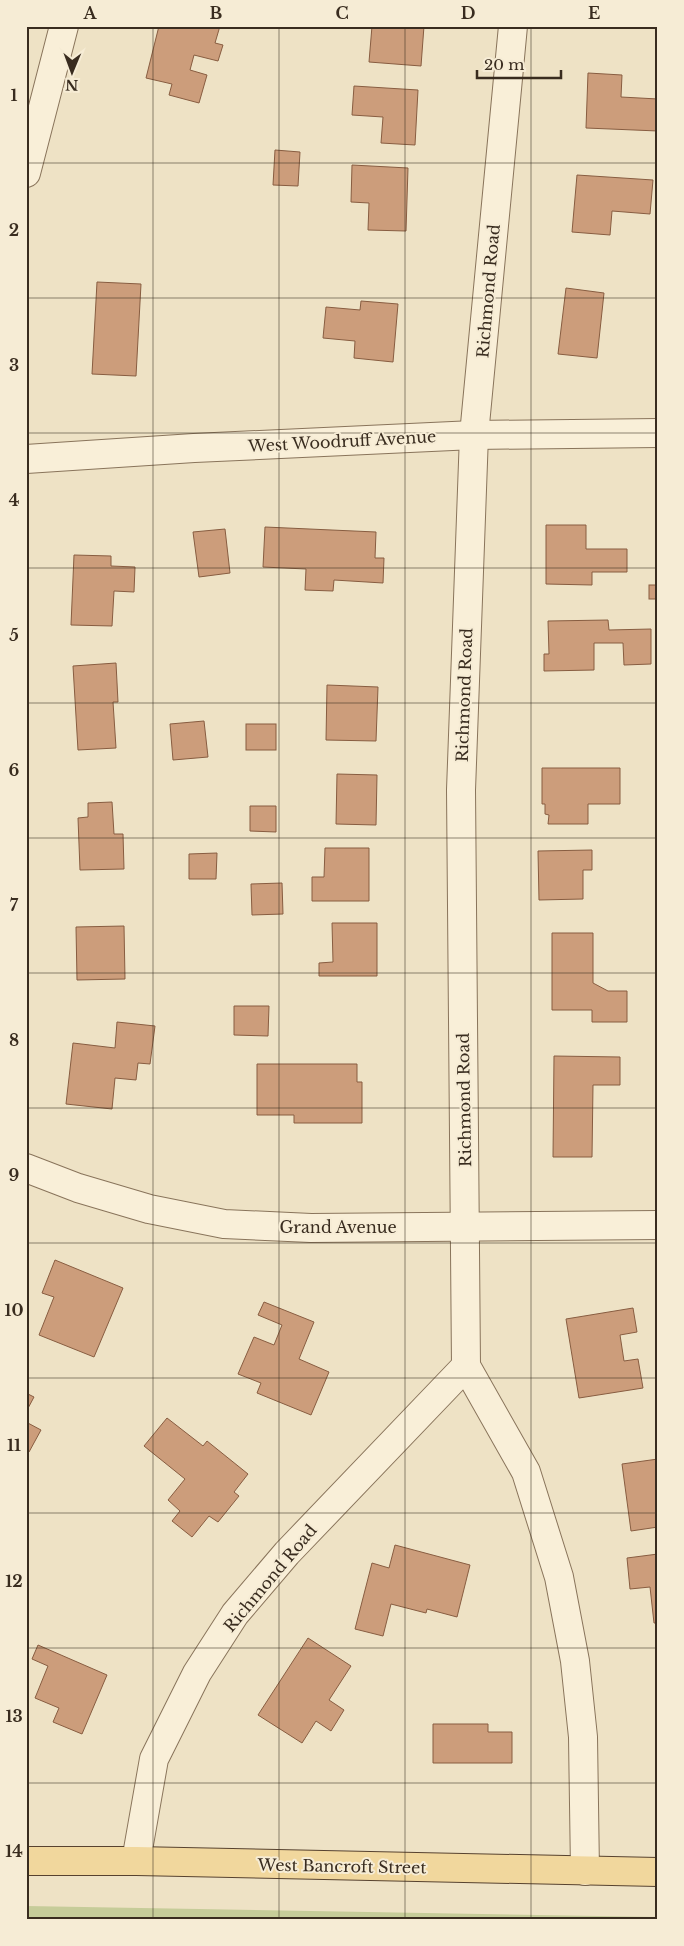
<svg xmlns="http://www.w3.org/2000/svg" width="684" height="1946" viewBox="0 0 684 1946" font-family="'Libre Baskerville',serif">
<rect width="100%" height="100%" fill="#eee2c5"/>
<polygon fill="#c6cc99" points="26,1906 658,1917 658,1920 26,1920"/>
<g fill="#cc9d7b" stroke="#885d41">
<polygon points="159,26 220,26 215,43 223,45 218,61 194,55 190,70 207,75 199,103 169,95 172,84 146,78"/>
<polygon points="372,26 424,26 421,66 369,62"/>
<polygon points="588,73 622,75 621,97 658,99 658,131 586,128"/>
<polygon points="354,86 418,90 415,145 381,143 383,117 352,115"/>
<polygon points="275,150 300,152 298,186 273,185"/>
<polygon points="352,165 408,168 406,231 368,230 369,203 351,202"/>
<polygon points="577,175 653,180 650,214 612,211 610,235 572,232"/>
<polygon points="97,282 141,284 136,376 92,374"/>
<polygon points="566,288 604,293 597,358 558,354"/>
<polygon points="361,301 398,304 393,362 354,358 355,341 323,338 326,307 360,310"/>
<polygon points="546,525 586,525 586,549 627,549 627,572 592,572 592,585 546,584"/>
<polygon points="265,527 376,532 375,558 384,558 383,583 334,580 333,591 305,590 306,569 263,567"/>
<polygon points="225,529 230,573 199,577 193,532"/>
<polygon points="74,555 111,556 111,566 135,567 134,592 114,591 112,626 71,625"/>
<rect x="649" y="585" width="9" height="14"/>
<polygon points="608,620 609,630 651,629 651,664 624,665 623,643 594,643 594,670 544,671 544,654 549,654 548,621"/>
<polygon points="116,663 118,702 113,702 116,748 78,750 73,666"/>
<polygon points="327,685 378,687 376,741 326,740"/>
<polygon points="204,721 208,757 173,760 170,724"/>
<rect x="246" y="724" width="30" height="26"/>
<polygon points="542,768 620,768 620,804 588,804 588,824 548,824 549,815 545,814 545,804 542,804"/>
<polygon points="337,774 377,775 376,825 336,824"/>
<polygon points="112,802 114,834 123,834 124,869 80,870 78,818 88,817 88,803"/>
<polygon points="250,806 276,806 276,832 250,831"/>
<polygon points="325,848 369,848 369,901 312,901 312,877 324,877"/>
<polygon points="592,850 592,870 583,870 583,899 539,900 538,851"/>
<polygon points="217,853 216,879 189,879 189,854"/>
<polygon points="282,883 283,914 252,915 251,884"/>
<polygon points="332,923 377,923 377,976 319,976 319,963 333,962"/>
<polygon points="124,926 125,979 77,980 76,927"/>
<polygon points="552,933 593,933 593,983 608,991 627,991 627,1022 592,1022 592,1010 552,1010"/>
<polygon points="234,1006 269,1006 268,1036 234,1035"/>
<polygon points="117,1022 155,1026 150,1064 138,1063 136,1080 115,1078 112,1109 66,1104 73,1043 115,1048"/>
<polygon points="554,1056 620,1057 620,1085 593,1085 592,1157 553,1157"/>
<polygon points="257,1064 357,1064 357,1082 362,1082 362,1123 294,1123 294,1115 257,1115"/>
<polygon points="55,1260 123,1288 94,1357 39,1335 54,1297 42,1293"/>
<polygon points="264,1302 314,1322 299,1359 329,1372 311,1415 257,1393 261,1383 238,1374 254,1337 274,1345 282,1325 258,1315"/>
<polygon points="633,1308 637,1332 620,1335 624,1361 638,1359 643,1388 579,1398 566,1319"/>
<polygon points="26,1393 34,1397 26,1412"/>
<polygon points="167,1418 203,1446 207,1441 248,1474 234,1492 239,1496 218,1522 209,1516 192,1537 172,1521 180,1511 168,1500 185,1479 144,1446"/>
<polygon points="26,1422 41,1430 29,1452 26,1450"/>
<polygon points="658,1459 658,1527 631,1531 622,1464"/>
<polygon points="395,1545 470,1565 457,1617 427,1609 426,1613 391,1604 383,1636 355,1629 372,1563 389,1568"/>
<polygon points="658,1554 658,1623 654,1623 650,1587 630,1589 627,1558"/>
<polygon points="308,1638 351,1666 329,1700 344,1710 331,1731 316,1721 302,1743 258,1715"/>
<polygon points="38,1645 107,1675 82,1734 53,1722 59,1708 35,1698 48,1666 32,1659"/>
<polygon points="433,1724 488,1724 488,1732 512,1732 512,1763 433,1763"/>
</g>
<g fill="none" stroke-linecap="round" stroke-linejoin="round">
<defs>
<g id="minor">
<polyline points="26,173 64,26"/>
<polyline points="26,459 194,448 474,435 658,433"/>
<polyline points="26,1168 78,1188 149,1209 224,1224 311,1228 658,1225"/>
<polyline points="466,1366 526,1472 559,1577 575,1661 583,1737 585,1871"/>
<polyline points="136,1861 154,1759 197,1673 235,1614 287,1553 466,1366 461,790 474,435 513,26"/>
</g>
<polyline id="major" points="26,1861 136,1861 658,1872"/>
</defs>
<use href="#minor" stroke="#89745b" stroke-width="30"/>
<use href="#major" stroke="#57422f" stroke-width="30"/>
<use href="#minor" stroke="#f9efd8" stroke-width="28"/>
<use href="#major" stroke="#f1d79d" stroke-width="28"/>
</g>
<path fill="none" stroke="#392c1f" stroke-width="1" stroke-opacity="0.55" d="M153,26V1920M279,26V1920M405,26V1920M531,26V1920M26,163H658M26,298H658M26,433H658M26,568H658M26,703H658M26,838H658M26,973H658M26,1108H658M26,1243H658M26,1378H658M26,1513H658M26,1648H658M26,1783H658"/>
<g text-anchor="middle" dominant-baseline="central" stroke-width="4" stroke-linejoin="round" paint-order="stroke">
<g font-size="16" fill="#392c1f" stroke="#f6ecd5">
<text transform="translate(488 291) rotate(-85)">Richmond Road</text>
<text transform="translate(342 441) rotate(-3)">West Woodruff Avenue</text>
<text transform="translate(464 695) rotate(-88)">Richmond Road</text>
<text transform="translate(464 1100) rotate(-91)">Richmond Road</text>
<text x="338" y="1227">Grand Avenue</text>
<text transform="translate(270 1578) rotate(-50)">Richmond Road</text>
<text transform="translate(342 1866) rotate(1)">West Bancroft Street</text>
</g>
</g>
<rect width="684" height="1946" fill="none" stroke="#f6ecd5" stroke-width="55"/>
<g transform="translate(72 72) rotate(181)" stroke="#f6ecd5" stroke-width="4" paint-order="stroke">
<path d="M0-4L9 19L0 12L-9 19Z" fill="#392c1f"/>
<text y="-8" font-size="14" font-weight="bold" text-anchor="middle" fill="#392c1f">N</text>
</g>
<path d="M477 70v8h84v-8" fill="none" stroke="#392c1f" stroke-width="2.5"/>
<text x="484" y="70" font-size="15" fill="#392c1f" stroke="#f6ecd5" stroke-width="4" paint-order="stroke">20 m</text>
<rect x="28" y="28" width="628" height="1890" fill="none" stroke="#392c1f" stroke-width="2"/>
<g font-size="16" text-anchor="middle" font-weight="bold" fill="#392c1f">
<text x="90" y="19">A</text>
<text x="216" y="19">B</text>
<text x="342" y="19">C</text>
<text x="468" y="19">D</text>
<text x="594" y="19">E</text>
<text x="14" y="101">1</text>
<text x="14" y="236">2</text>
<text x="14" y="371">3</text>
<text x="14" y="506">4</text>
<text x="14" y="641">5</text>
<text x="14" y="776">6</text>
<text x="14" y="911">7</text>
<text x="14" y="1046">8</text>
<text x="14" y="1181">9</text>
<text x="14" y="1316">10</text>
<text x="14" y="1451">11</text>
<text x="14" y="1587">12</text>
<text x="14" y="1722">13</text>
<text x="14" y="1857">14</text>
</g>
</svg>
